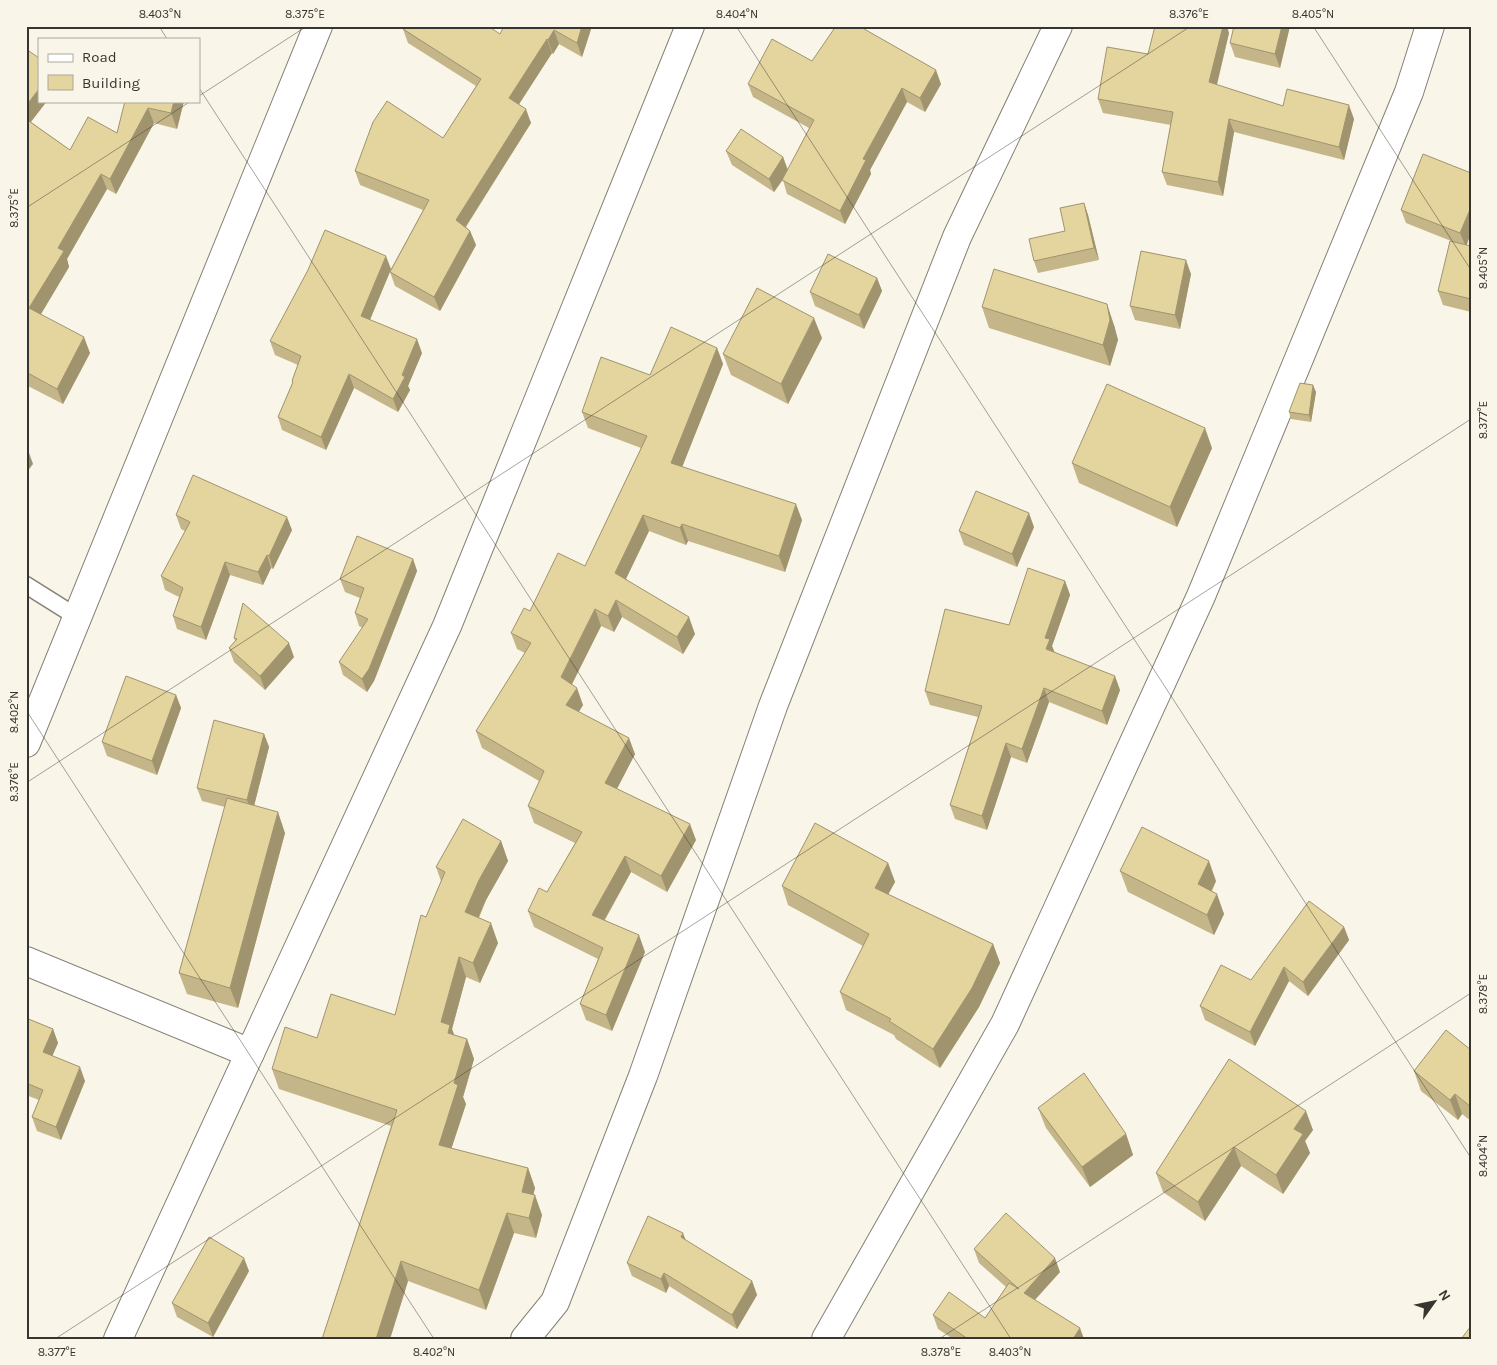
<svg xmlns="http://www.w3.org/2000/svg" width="1497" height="1365" viewBox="0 0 1497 1365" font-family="Karla,sans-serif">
<rect width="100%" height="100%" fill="#f9f5e8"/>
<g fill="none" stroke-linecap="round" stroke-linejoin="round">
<defs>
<polyline id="lane" points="26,585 77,617"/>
<g id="street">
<polyline points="26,743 318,26"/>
<polyline points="26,961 250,1053"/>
<polyline points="118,1339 447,626 690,26"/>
<polyline points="525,1339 555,1302 643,1076 773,706 957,237 1058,26"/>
<polyline points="826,1339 1005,1024 1201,596 1409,92 1430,26"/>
</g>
</defs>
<use href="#lane" stroke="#848175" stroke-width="19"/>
<use href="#street" stroke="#848175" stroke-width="30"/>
<use href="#lane" stroke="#fff" stroke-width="16"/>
<use href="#street" stroke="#fff" stroke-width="28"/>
</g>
<g fill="#c4b688">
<polygon points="592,26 582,57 559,44 553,54 552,53 519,104 531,123 466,227 470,231 476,245 440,311 395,286 390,272 370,320 422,353 408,386 410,390 398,412 354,388 326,450 282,430 278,417 292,384 292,381 298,365 275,355 270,341 391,269 423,210 360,185 355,171 443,138 476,86 408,43 403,29 500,34"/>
<polygon points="1290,26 1280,68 1235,57 1230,43"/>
<polygon points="1229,33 1217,85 1283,106 1354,119 1344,160 1234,132 1223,196 1167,185 1162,172 1171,125 1103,113 1098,99 1148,54"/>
<polygon points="26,49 47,101 31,122 70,150 117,133 125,101 184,101 177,129 154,123 116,194 107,189 67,259 69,267 41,314 90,353 63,404 26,385"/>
<polygon points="812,61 941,84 925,112 907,102 870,170 871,174 845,224 787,194 783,180 774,192 732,165 726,151 783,157 788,170 809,128 753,97 748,84"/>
<polygon points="1423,154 1466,245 1471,246 1471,312 1443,305 1438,291 1451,241 1406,223 1401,210"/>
<polygon points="1084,203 1088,215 1099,260 1038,273 1034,261 1065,231"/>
<polygon points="1191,274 1180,329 1135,320 1130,306"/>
<polygon points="877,278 882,291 864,329 815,306 810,292"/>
<polygon points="982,307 1114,325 1118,340 1110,366 989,328"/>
<polygon points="822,338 788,404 731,375 723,354"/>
<polygon points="717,348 723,364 682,467 802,520 785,572 688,541 686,545 649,531 626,579 695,634 683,654 622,617 614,632 601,626 572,684 583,705 579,712 635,754 617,789 696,840 667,892 631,872 605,920 645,952 612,1031 586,1020 580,1004 598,959 534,927 528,911 547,892 575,843 534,823 528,806 539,781 482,748 476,731 525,653 517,649 511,633 530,611 585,566 641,448 588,428 582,412 650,375"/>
<polygon points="1316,392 1311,422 1291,419 1289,412"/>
<polygon points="1212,448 1177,527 1079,483 1072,463"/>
<polygon points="176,515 292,530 273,569 271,568 263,585 230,575 206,640 177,629 173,616 179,597 165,590 161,576 185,531 181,529"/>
<polygon points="1034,527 1017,567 964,545 959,531"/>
<polygon points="413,559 417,571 374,681 367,692 343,675 339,662 363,628 359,626 355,613 360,598 345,592 340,579"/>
<polygon points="1065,581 1070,595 1052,646 1054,652 1120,690 1107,725 1049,702 1027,763 1011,757 987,830 955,819 950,805 978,717 930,705 925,691"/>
<polygon points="234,638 294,657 265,690 234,662 229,648 235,641"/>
<polygon points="176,695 181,708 157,775 107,756 102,742"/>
<polygon points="264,734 269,747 254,806 285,833 238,1008 187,994 179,973 225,807 202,801 197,788"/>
<polygon points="501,841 508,861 486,900 479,918 498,943 480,983 466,977 452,1029 454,1035 467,1039 474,1059 463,1097 466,1104 451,1149 528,1168 535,1188 533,1195 542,1215 536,1238 514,1233 486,1310 408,1281 390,1339 322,1339 391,1126 279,1089 272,1069 317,1038 395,1015 426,917 441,881 436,867"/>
<polygon points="888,863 895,882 888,895 993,944 1000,963 979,1007 940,1068 896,1039 894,1035 846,1010 840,992 863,946 788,905 782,886"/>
<polygon points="1120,871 1216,881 1212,891 1224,914 1214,935 1128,892"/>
<polygon points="1344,927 1349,940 1308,996 1289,981 1255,1046 1205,1020 1200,1006 1251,980"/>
<polygon points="26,1018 53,1029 58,1043 52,1056 85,1081 61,1140 37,1131 32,1117 39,1100 26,1095"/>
<polygon points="1471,1050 1471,1121 1462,1114 1458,1120 1421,1091 1414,1071"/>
<polygon points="1229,1059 1313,1130 1305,1141 1310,1153 1283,1194 1241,1166 1205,1221 1163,1192 1156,1173"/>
<polygon points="1038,1108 1126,1134 1133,1155 1090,1187 1046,1128"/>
<polygon points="685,1240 752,1281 757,1295 737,1329 669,1286 666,1293 632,1276 627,1263"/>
<polygon points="974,1249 1060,1272 1035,1300 1084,1339 953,1339 938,1329 933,1315 985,1318 1006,1287 979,1263"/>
<polygon points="249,1271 213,1337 177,1317 172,1303"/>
</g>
<g fill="#a0946f">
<polygon points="582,26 592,26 582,57 577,43"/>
<polygon points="1223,26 1227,26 1229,33 1214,96 1209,82"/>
<polygon points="1282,26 1290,26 1280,68 1275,54"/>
<polygon points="554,30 559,44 553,54 548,40"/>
<polygon points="547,39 552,53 514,112 509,98"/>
<polygon points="936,70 941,84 925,112 920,98"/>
<polygon points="902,88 907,102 870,170 871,174 845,224 840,211 863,159"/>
<polygon points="39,89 39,101 47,101 26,128 26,106"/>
<polygon points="174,101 184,101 177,129 171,113"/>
<polygon points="1349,105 1354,119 1344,160 1339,147"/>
<polygon points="148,108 154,123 116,194 110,179"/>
<polygon points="526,109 531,123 461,234 456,220"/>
<polygon points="1229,119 1234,132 1223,196 1218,182"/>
<polygon points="783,157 788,171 774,192 769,179"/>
<polygon points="101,174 107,189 67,259 69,267 35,324 29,308 58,248"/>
<polygon points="1084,203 1088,215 1099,260 1094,248"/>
<polygon points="1471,207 1471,233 1466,247 1460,233"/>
<polygon points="470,231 476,245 440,311 434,297"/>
<polygon points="386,256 391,269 366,329 361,316"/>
<polygon points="1186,260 1191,274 1180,329 1175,315"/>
<polygon points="877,278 882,291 864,329 859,315"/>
<polygon points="1107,304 1114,325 1118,340 1110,366 1103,345"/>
<polygon points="814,318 822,338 788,404 781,384"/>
<polygon points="84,337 90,353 63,404 57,389"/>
<polygon points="417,339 422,353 408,386 410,390 398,412 393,399"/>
<polygon points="717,348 723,364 677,480 671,463"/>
<polygon points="349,374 354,388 326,450 321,437"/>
<polygon points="1313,385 1316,392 1311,422 1309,415"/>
<polygon points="1205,428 1212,448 1177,527 1170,507"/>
<polygon points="28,450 33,464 26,473 26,452"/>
<polygon points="796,504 802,520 785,572 779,556"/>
<polygon points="1029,513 1034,527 1017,567 1012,554"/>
<polygon points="643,515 649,531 621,589 615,573"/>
<polygon points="287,517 292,530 273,569 269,556"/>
<polygon points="682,524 688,541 686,545 680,528"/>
<polygon points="267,555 271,568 263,585 258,572"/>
<polygon points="413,559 417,571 374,681 367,692 362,679"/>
<polygon points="225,562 230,575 206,640 201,627"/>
<polygon points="1065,581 1070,595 1052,646 1055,653 1046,649 1045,638"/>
<polygon points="616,600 622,617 614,632 608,616"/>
<polygon points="595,609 601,626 567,694 561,677"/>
<polygon points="689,617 695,634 683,654 677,637"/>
<polygon points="289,643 294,657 265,690 260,676"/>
<polygon points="1115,676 1120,690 1107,725 1102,711"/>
<polygon points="577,688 583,705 572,722 566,705"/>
<polygon points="1044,688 1049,702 1027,763 1022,749"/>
<polygon points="176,695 181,708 157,775 152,761"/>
<polygon points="264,734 269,747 252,814 247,800"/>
<polygon points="629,738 635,754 611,800 605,783"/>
<polygon points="1006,743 1011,757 987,830 982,816"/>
<polygon points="278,812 285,833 238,1008 230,988"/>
<polygon points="690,824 696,840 667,892 661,876"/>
<polygon points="501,841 508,861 486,900 472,932 465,912 479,880"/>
<polygon points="625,856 631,872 598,931 592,915"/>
<polygon points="1209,861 1216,881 1205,904 1198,884"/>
<polygon points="888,863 895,882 881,907 875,888"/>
<polygon points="1217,894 1224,914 1214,935 1207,915"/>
<polygon points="491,923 498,943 480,983 473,963"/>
<polygon points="1344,927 1349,940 1308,996 1303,982"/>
<polygon points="639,935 645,952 612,1031 606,1015"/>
<polygon points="993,944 1000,963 979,1007 940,1068 933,1049"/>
<polygon points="459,957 466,977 452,1029 458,1045 455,1053 441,1022"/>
<polygon points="1284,967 1289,981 1255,1046 1250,1032"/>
<polygon points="53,1029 58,1043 48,1066 43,1052"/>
<polygon points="467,1039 474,1059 463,1097 466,1104 446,1165 439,1145 454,1083"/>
<polygon points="80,1067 85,1081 61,1140 56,1127"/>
<polygon points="1455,1094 1462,1114 1458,1120 1450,1100"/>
<polygon points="1306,1111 1313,1130 1305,1141 1310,1153 1283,1194 1276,1175 1294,1129"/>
<polygon points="1126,1134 1133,1155 1090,1187 1082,1167"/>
<polygon points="1234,1147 1241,1166 1205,1221 1198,1202"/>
<polygon points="528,1168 535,1188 529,1212 522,1192"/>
<polygon points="535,1195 542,1215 536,1238 529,1218"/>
<polygon points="507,1213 514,1233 486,1310 479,1290"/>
<polygon points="683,1233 688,1246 681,1237"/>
<polygon points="244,1258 249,1271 213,1337 208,1323"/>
<polygon points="1055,1258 1060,1272 1029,1306 1024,1293"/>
<polygon points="401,1261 408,1281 390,1339 376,1339"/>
<polygon points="664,1273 669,1286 666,1293 661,1279"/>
<polygon points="752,1281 757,1295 737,1329 732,1315"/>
<polygon points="1080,1328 1084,1339 1073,1339"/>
</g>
<g fill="#e4d49e" stroke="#a0946f">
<polygon points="404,26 488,26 500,34 504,26 582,26 577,43 554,30 548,40 547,39 509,98 526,109 456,220 470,231 434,297 390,272 429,200 355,171 373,122 387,101 443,138 481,79 403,29"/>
<polygon points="836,26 859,26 936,70 920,98 902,88 863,159 866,160 840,211 782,180 814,120 748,84 772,39 812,61"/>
<polygon points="1155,26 1223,26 1209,82 1283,106 1287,89 1349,105 1339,147 1229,119 1218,182 1162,172 1173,112 1098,99 1107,47 1148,54"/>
<polygon points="1234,26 1282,26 1275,54 1230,43"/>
<polygon points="26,49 39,58 39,89 26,106"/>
<polygon points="125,101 174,101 171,113 148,108 110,179 101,174 58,248 64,251 29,308 84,337 57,389 26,372 26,119 70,150 88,117 117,133"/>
<polygon points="741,129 783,157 769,179 726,151"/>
<polygon points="1423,154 1471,173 1471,207 1460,233 1401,210"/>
<polygon points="1084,203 1094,248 1034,261 1029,239 1065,231 1060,208"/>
<polygon points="325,230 386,256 361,316 417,339 402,375 405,377 393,399 349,374 321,437 278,417 293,382 292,381 301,356 270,341 308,270"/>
<polygon points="1450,241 1471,246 1471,299 1438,291"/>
<polygon points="1141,251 1186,260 1175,315 1130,306"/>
<polygon points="828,254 877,278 859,315 810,292"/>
<polygon points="994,269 1107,304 1110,320 1103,345 982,307"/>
<polygon points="757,288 814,318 781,384 723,354"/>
<polygon points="671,327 717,348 671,463 796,504 779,556 682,524 680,528 643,515 615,573 689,617 677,637 616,600 608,616 595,609 561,677 577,688 566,705 629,738 605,783 690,824 661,876 625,856 592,915 639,935 606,1015 580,1004 603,948 528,911 539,888 547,892 582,832 528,806 544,771 476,731 531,643 511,633 524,608 530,611 558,553 585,566 647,436 582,412 601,357 650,375"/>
<polygon points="1300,383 1313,385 1309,415 1289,412"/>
<polygon points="1107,384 1205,428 1170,507 1072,463"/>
<polygon points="193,475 287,517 269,556 267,555 258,572 225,562 201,627 173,616 183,588 161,576 190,522 176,515"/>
<polygon points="976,491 1029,513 1012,554 959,531"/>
<polygon points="357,536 413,559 369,669 362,679 339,662 368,619 355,613 364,588 340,579"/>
<polygon points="1028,568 1065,581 1045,638 1050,639 1046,649 1115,676 1102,711 1044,688 1022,749 1006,743 982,816 950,805 982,706 925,691 945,609 1009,625"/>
<polygon points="243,603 289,643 260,676 229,648 237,639 234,638"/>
<polygon points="126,676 176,695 152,761 102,742"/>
<polygon points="214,720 264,734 247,800 197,788"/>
<polygon points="227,798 278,812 230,988 179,973"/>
<polygon points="463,819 501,841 479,880 465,912 491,923 473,963 459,957 441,1022 450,1025 448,1033 467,1039 454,1083 458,1085 439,1145 528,1168 522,1192 535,1195 529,1218 507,1213 479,1290 401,1261 376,1339 322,1339 397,1110 272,1069 285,1027 317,1038 331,994 395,1015 421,915 426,917 445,872 436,867"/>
<polygon points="815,823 888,863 875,888 993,944 972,988 933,1049 889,1021 891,1019 840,992 869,934 782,886"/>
<polygon points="1142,827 1209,861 1198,884 1217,894 1207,915 1120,871"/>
<polygon points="1309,901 1344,927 1303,982 1284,967 1250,1032 1200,1006 1221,965 1251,980"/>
<polygon points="26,1018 53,1029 43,1052 80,1067 56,1127 32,1117 43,1090 26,1083"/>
<polygon points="1446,1030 1471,1050 1471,1107 1455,1094 1450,1100 1414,1071"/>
<polygon points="1229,1059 1306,1111 1294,1129 1303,1134 1276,1175 1234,1147 1198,1202 1156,1173"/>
<polygon points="1084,1073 1126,1134 1082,1167 1038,1108"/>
<polygon points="1006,1213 1055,1258 1024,1293 1080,1328 1073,1339 968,1339 933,1315 949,1292 985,1318 1009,1283 1019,1289 974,1249"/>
<polygon points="648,1216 683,1233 681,1237 752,1281 732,1315 664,1273 661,1279 627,1263"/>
<polygon points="209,1237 244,1258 208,1323 172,1303"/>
<polygon points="1471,1326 1471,1339 1461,1339"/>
</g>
<path fill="none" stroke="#373530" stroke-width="1" stroke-opacity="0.45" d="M159,26L167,39M736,26L1471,1158M1313,26L1471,270M199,88L1011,1339M199,96L307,26M26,208L191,101M26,710L434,1339M26,783L1191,26M55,1339L1471,419M939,1339L1471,993"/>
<rect width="1497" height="1365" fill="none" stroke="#f9f5e8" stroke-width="55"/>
<rect x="38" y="38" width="162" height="65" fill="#f9f5e8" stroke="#aba89e"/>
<rect x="48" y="54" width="25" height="8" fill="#ffffff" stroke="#aba89e"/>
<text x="82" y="62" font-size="15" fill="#373530">Road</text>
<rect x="48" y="75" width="25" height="15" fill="#e4d49e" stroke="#aba89e"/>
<text x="82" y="88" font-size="15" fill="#373530">Building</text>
<g transform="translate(1434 1302) rotate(57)" stroke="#f9f5e8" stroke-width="4" paint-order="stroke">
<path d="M0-4L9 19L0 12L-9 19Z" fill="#373530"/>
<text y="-8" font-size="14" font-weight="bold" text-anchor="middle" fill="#373530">N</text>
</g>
<rect x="28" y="28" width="1442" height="1310" fill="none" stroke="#373530" stroke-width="2"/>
<g font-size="12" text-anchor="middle" fill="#373530">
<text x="160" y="18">8.403°N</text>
<text x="305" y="18">8.375°E</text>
<text x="737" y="18">8.404°N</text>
<text x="1189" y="18">8.376°E</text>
<text x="1313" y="18">8.405°N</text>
<text transform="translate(14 208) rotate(-90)" y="4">8.375°E</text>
<text transform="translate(1483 268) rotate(-90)" y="4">8.405°N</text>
<text transform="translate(1483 420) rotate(-90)" y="4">8.377°E</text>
<text transform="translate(14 712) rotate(-90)" y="4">8.402°N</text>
<text transform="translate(14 782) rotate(-90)" y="4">8.376°E</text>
<text transform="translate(1483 994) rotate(-90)" y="4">8.378°E</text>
<text transform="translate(1483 1156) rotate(-90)" y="4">8.404°N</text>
<text x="57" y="1356">8.377°E</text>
<text x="434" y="1356">8.402°N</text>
<text x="941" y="1356">8.378°E</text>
<text x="1010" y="1356">8.403°N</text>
</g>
</svg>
